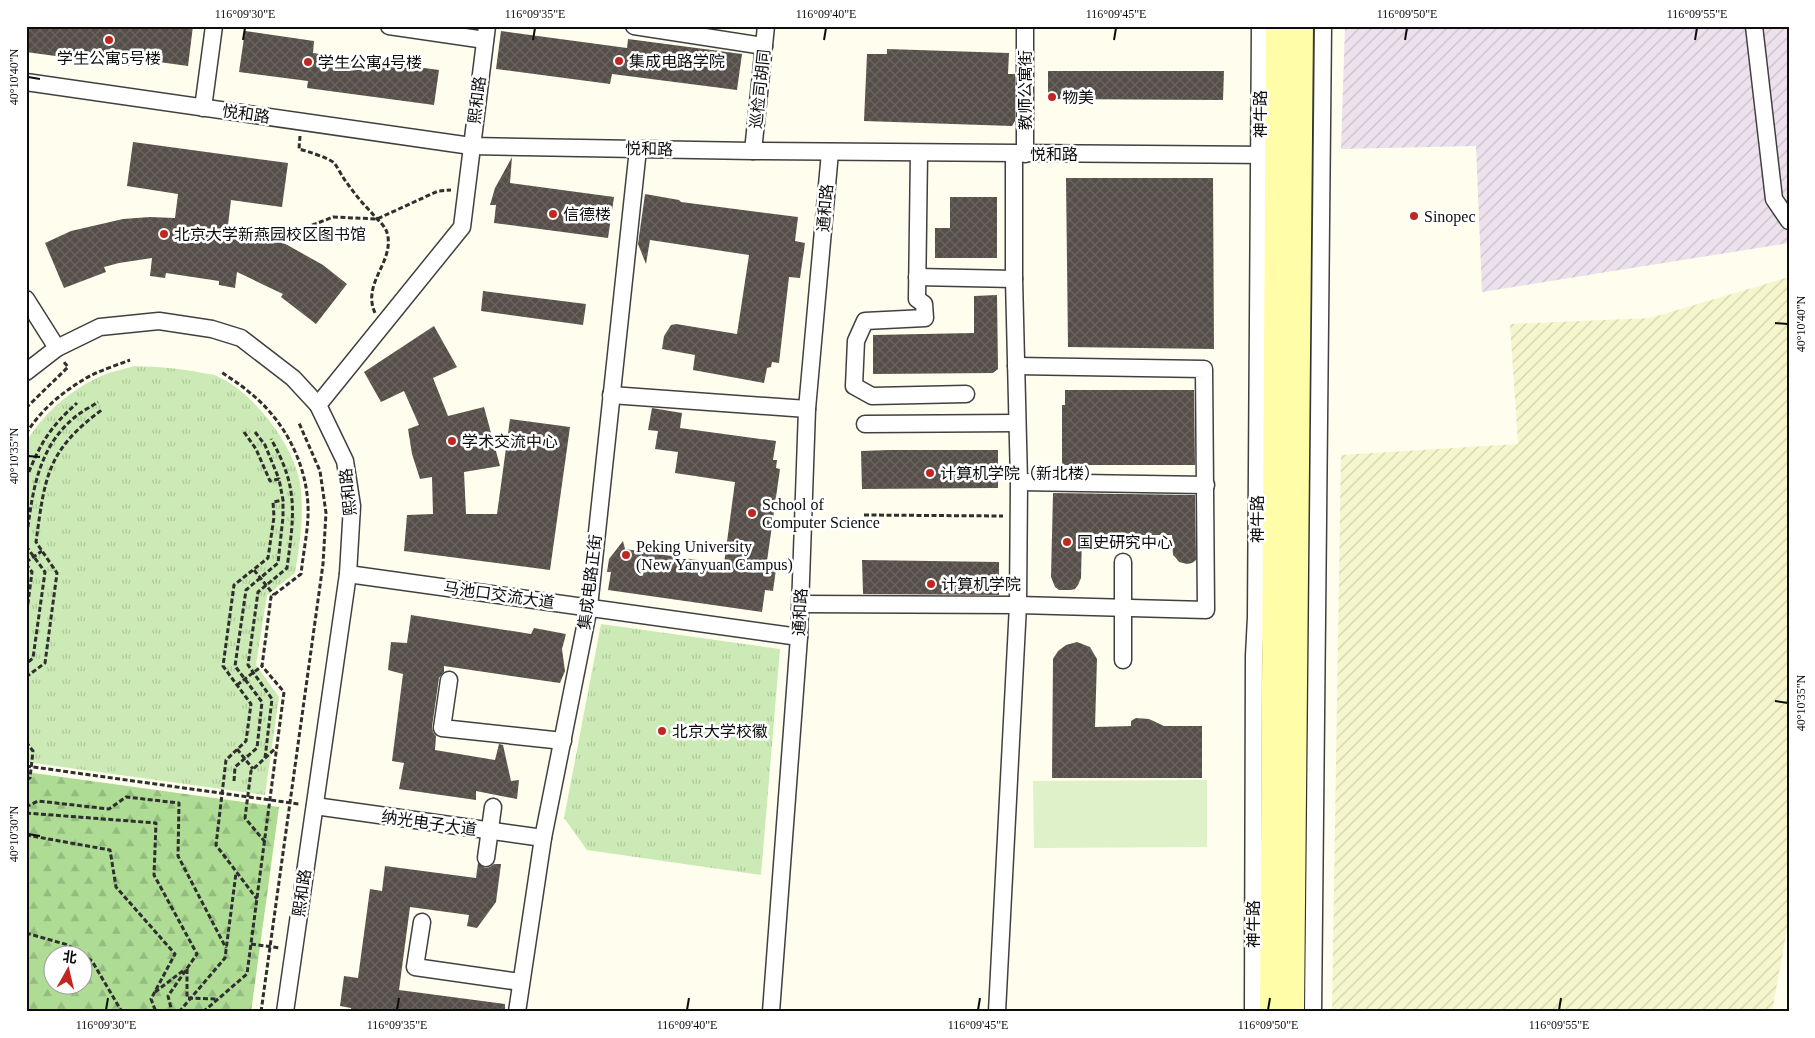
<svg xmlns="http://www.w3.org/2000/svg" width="1815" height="1038" viewBox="0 0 1815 1038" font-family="'Times New Roman','Noto Sans SC',serif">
<defs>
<pattern id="industrial-furrows" width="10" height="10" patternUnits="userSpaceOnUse" patternTransform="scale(1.25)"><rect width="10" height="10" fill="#ece1ec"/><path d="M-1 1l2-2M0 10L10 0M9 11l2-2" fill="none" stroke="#c9c0c9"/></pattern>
<pattern id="farmland-furrows" width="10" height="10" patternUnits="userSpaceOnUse" patternTransform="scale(1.25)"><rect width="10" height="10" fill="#f5f6cc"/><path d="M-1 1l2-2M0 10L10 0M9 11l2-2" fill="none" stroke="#d1d2ae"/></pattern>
<pattern id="grass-tufts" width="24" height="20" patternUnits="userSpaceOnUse" patternTransform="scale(1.25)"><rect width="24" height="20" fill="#cceab5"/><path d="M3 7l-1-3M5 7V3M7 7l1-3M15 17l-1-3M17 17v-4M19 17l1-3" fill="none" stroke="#aec89a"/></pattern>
<pattern id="forest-firs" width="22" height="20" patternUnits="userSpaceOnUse" patternTransform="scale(1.25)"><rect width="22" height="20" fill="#aedc94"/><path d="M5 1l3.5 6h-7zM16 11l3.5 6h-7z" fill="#94bc7e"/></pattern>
<pattern id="building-cross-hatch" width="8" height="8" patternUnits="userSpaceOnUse" patternTransform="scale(1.25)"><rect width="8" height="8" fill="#564f49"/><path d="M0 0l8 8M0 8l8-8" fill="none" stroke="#69645f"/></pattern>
</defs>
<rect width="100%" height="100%" fill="#fffded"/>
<polygon fill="url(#industrial-furrows)" points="1345,26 1789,26 1789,243 1482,292 1476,146 1341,149"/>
<polygon fill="url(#farmland-furrows)" points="1789,277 1789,918 1772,1012 1332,1012 1341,455 1518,444 1510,324 1650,318"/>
<g fill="url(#grass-tufts)">
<path d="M134,366C157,367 179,368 202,373C207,374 213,374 217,376C251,391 288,438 298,474C306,504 300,544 295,573L267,595L256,665L279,697L265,795L26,762V442C43,414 68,392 97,378C108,372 122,370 134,366Z"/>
<polygon points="601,624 780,649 761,875 587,850 564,818"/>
</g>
<path fill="url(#forest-firs)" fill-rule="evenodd" d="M26,772L279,807L251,1012H26ZM52,956H82V986H52Z"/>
<polygon fill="#dff1c8" points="1207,780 1207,847 1034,848 1033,781"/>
<g fill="url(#building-cross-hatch)">
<polygon points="26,26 115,26 133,29 133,26 193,26 188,66 130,58 129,66 26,52"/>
<polygon points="245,31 314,41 313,53 439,70 434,105 307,88 308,81 239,72"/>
<polygon points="501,31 627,48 628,39 742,54 737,90 612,74 610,84 496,69"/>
<polygon points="887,49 1009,53 1008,74 1015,74 1015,121 1012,126 864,121 867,54 887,54"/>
<polygon points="1048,71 1224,71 1223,100 1048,99"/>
<polygon points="133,142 288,163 282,207 231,200 228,225 273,237 323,265 347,284 316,324 281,297 283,294 237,272 235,288 219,285 219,281 166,273 165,278 150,276 152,258 119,263 104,267 106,272 64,288 45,243 71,231 123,219 150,217 175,218 178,194 127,186"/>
<polygon points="512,157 510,183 614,197 608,238 494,223 496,205 490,205 495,188"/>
<polygon points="1066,178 1213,178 1214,349 1068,347"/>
<polygon points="645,194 679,200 681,202 798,217 795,241 805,243 800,278 789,277 779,363 772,362 771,367 767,368 764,383 693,370 695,355 662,349 664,336 671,325 676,324 737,334 749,255 650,240 646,264 638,244"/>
<polygon points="950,197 997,197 997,258 935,258 935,228 950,228"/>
<polygon points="483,291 586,304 583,325 481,311"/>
<polygon points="997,295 998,369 993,373 873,374 873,335 974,333 974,296"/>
<polygon points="434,326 457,367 433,378 448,416 484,407 500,466 464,472 466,514 497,514 510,419 570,427 550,570 404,551 407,515 433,514 432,477 420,479 412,454 408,429 419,425 404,391 381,402 364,372"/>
<polygon points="1065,390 1194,390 1195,465 1062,465 1062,405 1065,405"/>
<polygon points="652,408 682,413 680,428 776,441 773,460 777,460 776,468 780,469 767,561 777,562 773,591 765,590 762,612 608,590 611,572 607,572 609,559 623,541 625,549 724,564 735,482 675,473 678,452 655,449 658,431 648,430"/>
<polygon points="889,450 998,450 998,488 862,489 861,451"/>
<polygon points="1053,493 1195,495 1196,560 1192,563 1187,564 1179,562 1176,558 1173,555 1172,535 1138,535 1138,549 1117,549 1117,535 1082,534 1081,578 1078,585 1075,589 1071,590 1059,590 1055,587 1051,577"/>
<polygon points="862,560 999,562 999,595 863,594"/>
<polygon points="411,615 531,634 534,628 566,634 562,649 565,671 560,683 444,666 444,672 439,678 432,727 433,732 436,736 435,750 495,760 499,744 503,745 511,781 519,780 517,799 476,791 476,800 399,789 404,763 392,761 403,674 388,670 391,642 407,643"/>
<polygon points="1077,642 1090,647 1097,659 1095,727 1131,726 1131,721 1136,718 1149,719 1164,726 1202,726 1202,778 1052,778 1053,659 1058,651 1066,645"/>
<polygon points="478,863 485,868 490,867 494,864 501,864 496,902 477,928 467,926 469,915 410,907 399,990 505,1004 505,1012 351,1012 351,1008 340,1006 344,976 358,978 370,889 382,891 385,866 476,878"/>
</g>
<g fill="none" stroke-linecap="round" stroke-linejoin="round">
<defs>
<g id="minor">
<polyline points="389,26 485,40"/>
<polyline points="634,26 764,46"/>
<polyline points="1754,26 1774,199 1789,221"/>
<polyline points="26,82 471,146 753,151 1277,155"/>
<polyline points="203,108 214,26"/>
<polyline points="753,151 766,26"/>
<polyline points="919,153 917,299 924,304 925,318 865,321 856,341 854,386 872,396 966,394"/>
<polyline points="1025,154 1025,26"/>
<polyline points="917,277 1014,279"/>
<polyline points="26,299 57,348"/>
<polyline points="26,372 57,348 100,327 159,321 212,329 241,338 293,378 318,405"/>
<polyline points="611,395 807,409"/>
<polyline points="865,424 1017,423"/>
<polyline points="1019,482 1206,485"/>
<polyline points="348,574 799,637"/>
<polyline points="801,604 1018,605 1206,610 1204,369 1016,366"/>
<polyline points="1123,660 1123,562"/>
<polyline points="449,680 442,728 563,741"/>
<polyline points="315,806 543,838"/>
<polyline points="486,858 493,807"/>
<polyline points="422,922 415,967 520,982"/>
<polyline points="285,1012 348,574 352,506 345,461 318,405 462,227 487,26"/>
<polyline points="517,1012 543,838 589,607 638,149"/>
<polyline points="771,1012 799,637 807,409 830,152"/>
<polyline points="997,1012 1018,605 1019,482 1014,279 1014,154"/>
<polyline points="1253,1012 1254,656 1256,617 1260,26"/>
<polyline points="1313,1012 1323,26"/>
</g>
<g id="secondary">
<polyline points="1272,1012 1278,26"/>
<polyline points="1292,1012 1301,26"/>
</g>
</defs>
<use href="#minor" stroke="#404040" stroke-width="19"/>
<use href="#secondary" stroke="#2f2f2f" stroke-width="26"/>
<g stroke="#2f2f2f" stroke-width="3" stroke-dasharray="5 2.5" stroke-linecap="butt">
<path d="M300,136L299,149C307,151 329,158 334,163C339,169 342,177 347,183C354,193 362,203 371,212C377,220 387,226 388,237C392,264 362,284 375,313"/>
<polyline points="305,228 333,217 377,219 438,191 451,190"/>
<polyline points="26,408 68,367 64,362"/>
<polyline points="244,432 256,449 270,481 279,479 283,500 273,502 274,517 268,558 234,585 223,666 251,704 246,741 226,760 216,845 257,899"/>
<polyline points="255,432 265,445 279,479"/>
<path d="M26,434C39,412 61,393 83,380C97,371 115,366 130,360"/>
<path d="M26,479C40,444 49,428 77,403"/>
<polyline points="864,515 1003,516"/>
<path d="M26,542C32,496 36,449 75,417C82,411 91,407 98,402"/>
<polyline points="26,546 45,572 33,658 26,664"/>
<polyline points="26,562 42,551"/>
<polyline points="26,564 32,572 26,618"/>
<polyline points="254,570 274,595"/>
<path d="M26,677L45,663L57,573L36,542C45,476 47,450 103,409"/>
<polyline points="237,685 262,666"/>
<polyline points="26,742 33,751 30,778 26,780"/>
<polyline points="237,749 253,769"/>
<path d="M265,758L272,699L248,665L258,592L287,568C294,515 299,488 271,439"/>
<polyline points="26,766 299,804"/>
<polyline points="234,781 235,767 257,748 262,702 235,666 246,590 278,563 283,517 283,500"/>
<polyline points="26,807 38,801 109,809 126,797 179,803 178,856 226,948"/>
<polyline points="26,813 156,823 154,875 197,954 168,996 172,1012"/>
<polyline points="26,835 110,850 116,887 175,954 151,999 156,1012"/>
<polyline points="265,842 245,818 251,771 277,747"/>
<polyline points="26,933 68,945 92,961 122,1012"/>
<polyline points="251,944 280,948"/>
<polyline points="187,969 187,998 218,999"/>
<polyline points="155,992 184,970"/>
<polyline points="179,1012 225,958 236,873"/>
<path d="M203,1012L247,974L284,692L262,666L271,597L301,574C303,555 307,536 308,517C310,469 286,421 249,392C240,384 230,378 221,372"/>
<polyline points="261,1012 323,564 326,513 320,471 299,423"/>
</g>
<use href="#minor" stroke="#fff" stroke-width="16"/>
<use href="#secondary" stroke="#fffda8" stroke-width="24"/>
</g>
<path fill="none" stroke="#0d0d0d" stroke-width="2" d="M243,40L245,28M533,40L535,28M824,40L826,28M1114,40L1116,28M1405,40L1407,28M1695,40L1697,28M28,77L40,79M1775,323L1788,324M28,456L40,457M1775,701L1788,703M28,834L40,836M106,1010L108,998M397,1010L399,998M687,1010L689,998M978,1010L980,998M1268,1010L1270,998M1559,1010L1561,998"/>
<g fill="#c12721" stroke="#fff" stroke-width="2">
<circle cx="109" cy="40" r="5"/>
<circle cx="619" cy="61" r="5"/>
<circle cx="308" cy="62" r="5"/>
<circle cx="1052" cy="97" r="5"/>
<circle cx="553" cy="214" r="5"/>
<circle cx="1414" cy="216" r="5"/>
<circle cx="164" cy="234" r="5"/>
<circle cx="452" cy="441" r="5"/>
<circle cx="930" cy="473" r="5"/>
<circle cx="752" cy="513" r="5"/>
<circle cx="1067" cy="542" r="5"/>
<circle cx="626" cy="555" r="5"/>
<circle cx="931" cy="584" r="5"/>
<circle cx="662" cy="731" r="5"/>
</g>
<g text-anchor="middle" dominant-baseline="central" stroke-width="5" stroke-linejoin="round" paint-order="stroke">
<g font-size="16" fill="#0d0d0d" stroke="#fff" text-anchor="start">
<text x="109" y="58" text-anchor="middle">学生公寓5号楼</text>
<text x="629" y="61">集成电路学院</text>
<text x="318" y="62">学生公寓4号楼</text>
<text x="1062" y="97">物美</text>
<text x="563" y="214">信德楼</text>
<text x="1424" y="216">Sinopec</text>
<text x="174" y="234">北京大学新燕园校区图书馆</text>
<text x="462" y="441">学术交流中心</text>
<text x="940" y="473">计算机学院（新北楼）</text>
<text x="762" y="504">School of<tspan x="762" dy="18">Computer Science</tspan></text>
<text x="1077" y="542">国史研究中心</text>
<text x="636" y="546">Peking University<tspan x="636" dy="18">(New Yanyuan Campus)</tspan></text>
<text x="941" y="584">计算机学院</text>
<text x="672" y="731">北京大学校徽</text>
</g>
<g font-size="16" fill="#0d0d0d" stroke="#fff">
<text transform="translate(760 89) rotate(-84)">巡检司胡同</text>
<text transform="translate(1025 90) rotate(-90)">教师公寓街</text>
<text transform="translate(477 100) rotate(-83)">熙和路</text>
<text transform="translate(246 114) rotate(8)">悦和路</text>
<text transform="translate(1260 114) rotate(-90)">神牛路</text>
<text transform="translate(649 149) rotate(1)">悦和路</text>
<text x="1054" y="154">悦和路</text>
<text transform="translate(825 208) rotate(-85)">通和路</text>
<text transform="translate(348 492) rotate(-96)">熙和路</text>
<text transform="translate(1257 519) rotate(-90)">神牛路</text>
<text transform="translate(590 582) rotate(-83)">集成电路正街</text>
<text transform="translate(499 595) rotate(8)">马池口交流大道</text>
<text transform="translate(800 612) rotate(-87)">通和路</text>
<text transform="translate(429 823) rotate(8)">纳光电子大道</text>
<text transform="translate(302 893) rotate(-82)">熙和路</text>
<text transform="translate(1253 924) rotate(-90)">神牛路</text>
</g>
</g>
<rect width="1815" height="1038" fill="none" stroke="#ffffff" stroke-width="55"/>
<g transform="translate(68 970) rotate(8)"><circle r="24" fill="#ffffff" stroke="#9e9e9e"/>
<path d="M0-4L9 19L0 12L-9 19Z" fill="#c12721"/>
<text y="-8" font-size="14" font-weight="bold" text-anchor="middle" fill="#0d0d0d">北</text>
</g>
<rect x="28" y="28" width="1760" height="982" fill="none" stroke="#0d0d0d" stroke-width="2"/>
<g font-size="12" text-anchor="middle" fill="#0d0d0d">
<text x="245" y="18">116°09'30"E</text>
<text x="535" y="18">116°09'35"E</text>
<text x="826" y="18">116°09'40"E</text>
<text x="1116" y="18">116°09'45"E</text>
<text x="1407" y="18">116°09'50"E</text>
<text x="1697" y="18">116°09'55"E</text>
<text transform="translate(14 77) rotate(-90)" y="4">40°10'40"N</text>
<text transform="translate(1801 324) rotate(-90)" y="4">40°10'40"N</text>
<text transform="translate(14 456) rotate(-90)" y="4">40°10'35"N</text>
<text transform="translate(1801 703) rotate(-90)" y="4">40°10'35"N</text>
<text transform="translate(14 834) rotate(-90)" y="4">40°10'30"N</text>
<text x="106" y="1029">116°09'30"E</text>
<text x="397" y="1029">116°09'35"E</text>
<text x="687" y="1029">116°09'40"E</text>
<text x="978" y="1029">116°09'45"E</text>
<text x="1268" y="1029">116°09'50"E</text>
<text x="1559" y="1029">116°09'55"E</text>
</g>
</svg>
